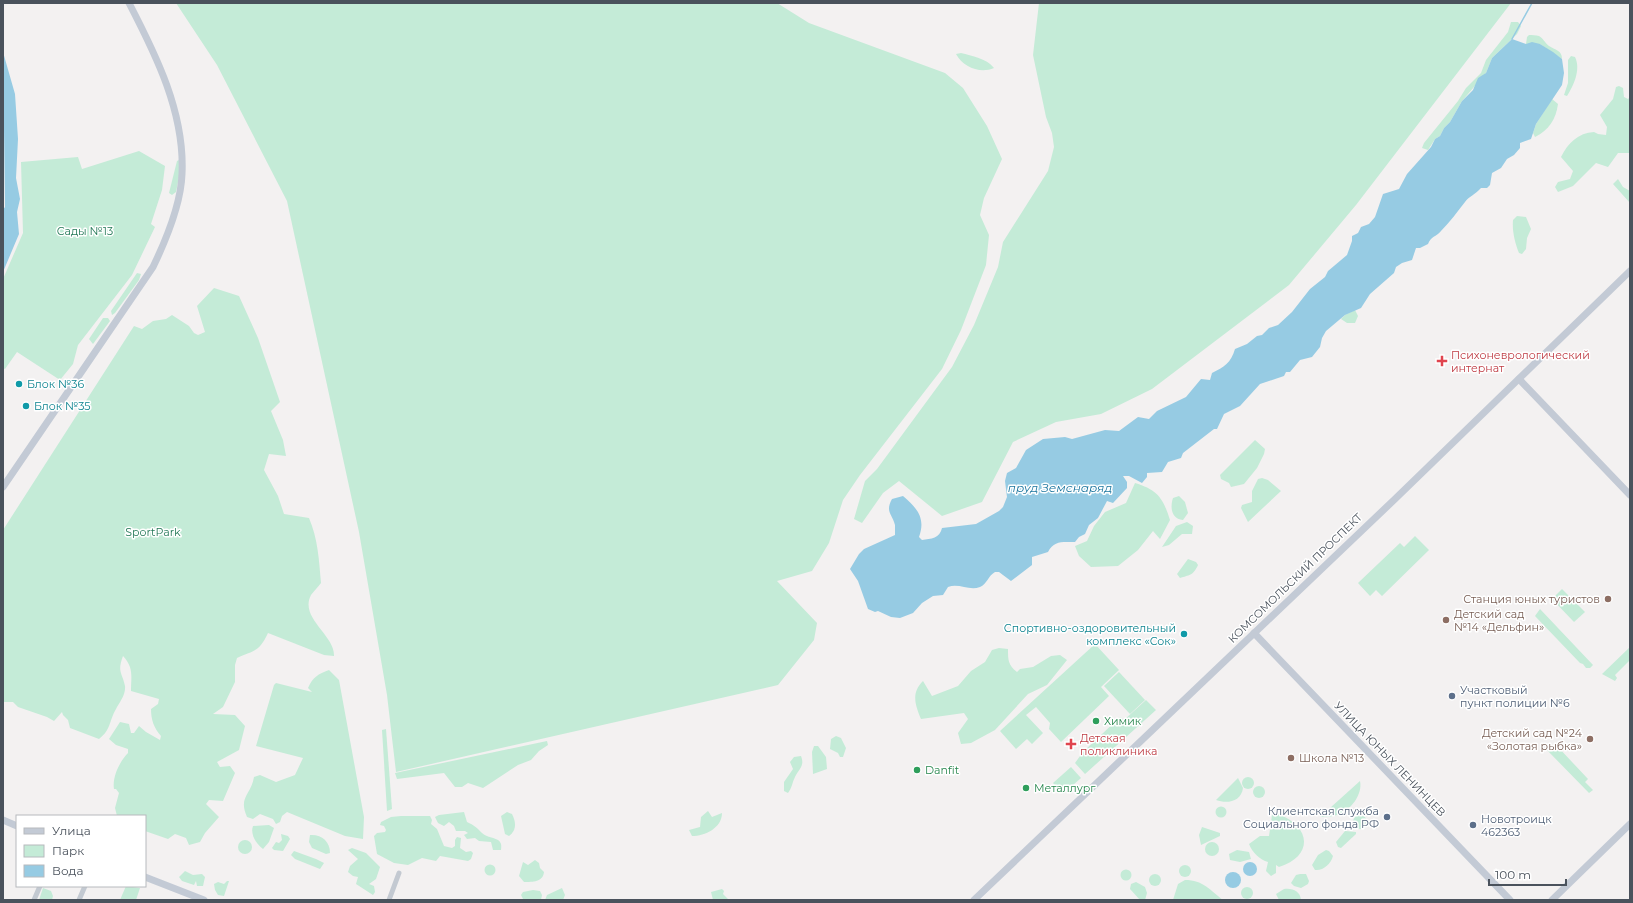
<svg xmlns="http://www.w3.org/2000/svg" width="1633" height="903" viewBox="0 0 1633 903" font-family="Montserrat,sans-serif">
<rect width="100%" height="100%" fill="#f3f1f1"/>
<g fill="#c4ebd7">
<polygon points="176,3 777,3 809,23 945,73 963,88 987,126 1002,159 984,198 980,215 989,235 986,265 961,330 942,369 860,475 843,500 829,543 812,571 777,581 817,623 814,640 778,685 396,772 387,695 359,532 287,201 217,65"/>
<polygon points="1039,3 1511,3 1356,205 1289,285 1152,389 1101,414 1056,422 1013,442 982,502 942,516 899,481 883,493 862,523 854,519 865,481 877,469 952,367 974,325 998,267 1003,242 1048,171 1054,147 1052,133 1046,117 1033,55"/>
<polygon points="1511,22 1518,22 1521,26 1517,34 1492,58 1486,73 1462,101 1450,122 1444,128 1440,136 1435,139 1428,150 1422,148 1424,143 1458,101 1466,88 1481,73 1486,60 1508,32"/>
<path d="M1529,35C1532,35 1536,35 1539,36C1543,38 1545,43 1549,46C1555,50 1562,50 1562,59L1540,44H1526L1527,37Z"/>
<path d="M961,53C972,56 986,58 994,68C980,74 963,67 956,54Z"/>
<path d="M1571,56L1575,57C1581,69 1574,85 1567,96L1564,95L1568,83V60Z"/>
<path d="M1619,86L1623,88L1624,97L1628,99L1630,97V153H1618L1608,167L1596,163L1573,186L1558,192L1555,187L1558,182L1570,179L1573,171L1561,157C1568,143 1578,133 1594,132L1598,134L1606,135L1607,127L1600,115L1613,99L1616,87Z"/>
<path d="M1552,99L1558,104C1556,119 1549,130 1535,137L1533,133L1536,124Z"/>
<polygon points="139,151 165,166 162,190 151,224 155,227 132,275 78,345 73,364 60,380 17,352 5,369 3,368 3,279 23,233 21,162 78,157 82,169"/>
<polygon points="179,160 179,177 176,192 172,195 169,193 177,161"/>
<polygon points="1618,179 1623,187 1630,191 1630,203 1613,184"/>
<path d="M1517,216L1526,217L1531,229L1527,238L1526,249L1522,254L1519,253C1515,243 1512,231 1513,220Z"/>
<polygon points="137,273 141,274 139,280 115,313 112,315 111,311"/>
<path d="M214,288L239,296L258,338L280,402L271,411L283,440L286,456L269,454L264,470L278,496L284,514L309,518C318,539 319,560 321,583C318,587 314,591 311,595C299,618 335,635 334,656L324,655L268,633C259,652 255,650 237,658L235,665V682L223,707L213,714L235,715L245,726L239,750L217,762L220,767L230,766L235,773L223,801L209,800L206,804L219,817L205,833L200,842L189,845L186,838L175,834L168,839L145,831V816H117L115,808L119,793L116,789H114C112,777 120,761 128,753V749L116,745L109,739L120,722L129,724L131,733H134L139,726L146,732L160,740L161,736C154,728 151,720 151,709L158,704L159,699L131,691C131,676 134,668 123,656C117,672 122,672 125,686C126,695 119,703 116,709C109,721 111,730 99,739L70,728L68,720L63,715L62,712L54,721L47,717L18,707L13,702H3V530L134,326L142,329L153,321L166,319L172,315L189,326L194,333L198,335L205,332L197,306Z"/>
<polygon points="1355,310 1358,316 1355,323 1347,323 1341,319 1345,315"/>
<polygon points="103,318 108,318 110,321 93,344 89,339"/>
<polygon points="1255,440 1265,449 1264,454 1257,468 1244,484 1231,487 1229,483 1221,479 1220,475"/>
<polygon points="1262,478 1268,480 1281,491 1248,522 1241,508 1242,505 1252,502 1252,491 1258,479"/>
<path d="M1135,483C1158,490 1163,498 1170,520L1160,539L1153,531L1138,550L1118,566L1091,567L1079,556L1075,546L1087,541L1094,526L1105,512L1126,503Z"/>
<path d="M1179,496L1185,502L1188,513L1183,520C1171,519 1170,507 1173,498Z"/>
<polygon points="1187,522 1193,526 1192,534 1182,534 1169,545 1162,547 1176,526"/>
<polygon points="1415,536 1429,550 1382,596 1376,590 1370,596 1358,583 1400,543 1404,547"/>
<path d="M1188,559L1196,562L1198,565C1193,576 1189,575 1180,578L1177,574Z"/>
<polygon points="1562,589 1585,612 1574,622 1552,599"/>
<polygon points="1540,609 1593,665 1590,668 1586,668 1583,664 1580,663 1535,616"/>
<polygon points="1095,644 1119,670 1101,687 1109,696 1061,742 1049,729 1050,723 1036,707 1026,715 1043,733 1032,744 1027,739 1016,749 1000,731"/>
<polygon points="1630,647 1630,660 1615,675 1617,678 1615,681 1602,674"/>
<path d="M999,648L1008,649C1008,660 1008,665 1017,672L1020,669L1033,667L1051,656L1060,655L1067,660L1047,685L1028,694L995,730L971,743L961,744L958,733L968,719L964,713L921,719C915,704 911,693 923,681L932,696L958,686L971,671L985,662L992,650Z"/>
<path d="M329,670L339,680L364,817L363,839L345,836L287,812L282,816L280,822L276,824L273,819L260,814L253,819L247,817C238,797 251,795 254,777L260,775L276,782L295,775L303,758L256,746L274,685L276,683L312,692L308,688C313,677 318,674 329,670Z"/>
<polygon points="1119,672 1145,700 1130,714 1104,686"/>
<polygon points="1146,700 1156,710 1085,774 1075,763 1083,752 1120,717 1124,720"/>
<polygon points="386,729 392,809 387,811 382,730"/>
<polygon points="836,736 841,738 846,748 843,757 840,757 838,753 830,749 831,739"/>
<polygon points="547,741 548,745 539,751 531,760 518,765 483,788 468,783 462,787 455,787 444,773 397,779 395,773"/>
<polygon points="814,746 818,746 826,757 827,769 813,774 812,752"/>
<polygon points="1557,746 1588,779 1585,782 1593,790 1589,793 1547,750 1550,747 1554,750"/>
<path d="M801,756C805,766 799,769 795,777C792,783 792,788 788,793L784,791V782L793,769L790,762L794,757Z"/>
<polygon points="1071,767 1081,778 1063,794 1053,783"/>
<circle cx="1248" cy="783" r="6"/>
<path d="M1238,778L1243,788C1241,802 1227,804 1216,800Z"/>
<path d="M1360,781C1363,794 1351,810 1339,814C1333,817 1326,817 1320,817Z"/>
<circle cx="1259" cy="792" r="6"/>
<circle cx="1221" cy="812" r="5.5"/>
<path d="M708,811L712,817L722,813C722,828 705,836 692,836L689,830L700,827L701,817Z"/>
<path d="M464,812L467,822C474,825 477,828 482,833C490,840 504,836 501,850H493L491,842L479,841L475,838L467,839L464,835L468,833L465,831H456L454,826L449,822L444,826L438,823L435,817L439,815Z"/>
<path d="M507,812L512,814C516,822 517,830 509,836L505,834L501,816Z"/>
<path d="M1278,814C1311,826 1314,856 1279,867L1276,865V873L1271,876L1266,871L1268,862C1260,860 1252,852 1249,844L1260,836H1269L1272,815Z"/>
<circle cx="1360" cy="822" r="7"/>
<polygon points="401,816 430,816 432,820 431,824 437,829 444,846 452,848 455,846 455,840 457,837 461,838 460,848 466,852 471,851 473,853 471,859 468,861 440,856 436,861 422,858 408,865 394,863 377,854 374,836 377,833 385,832 386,830 384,826 380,825 381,822 391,817"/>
<path d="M269,825L274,828L269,842L263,849C256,844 250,834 253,826Z"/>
<polygon points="1202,827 1220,833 1220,836 1201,845 1199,835"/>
<polygon points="1345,831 1356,832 1356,834 1341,848 1338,847 1336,842"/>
<polygon points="281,834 288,836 290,839 283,851 274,850 272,848 276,842 279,843 282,840"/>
<path d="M310,835C321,834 330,841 330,853L326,854L312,848L309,842Z"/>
<circle cx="245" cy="847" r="7"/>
<circle cx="1212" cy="849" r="7"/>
<polygon points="352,848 366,853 380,867 376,879 369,884 374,886 375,892 373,895 356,884 358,877 353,876 348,872 350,866 358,859 348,850"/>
<polygon points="1237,850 1249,852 1251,859 1240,862 1230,860 1229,854"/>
<path d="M1326,850L1329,851L1333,856C1331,864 1323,871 1315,870L1312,865L1318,855Z"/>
<polygon points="294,851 316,859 324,863 320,869 295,859 291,855"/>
<path d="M535,860L539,863L540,868L544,872C543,882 533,882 524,882L519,876L523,862L528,865Z"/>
<circle cx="490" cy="870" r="5.5"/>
<circle cx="1185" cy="871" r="6"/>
<circle cx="1126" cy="875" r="5.5"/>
<polygon points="185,871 193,875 202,874 205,877 203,886 197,886 196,881 194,885 182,881 179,877"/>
<circle cx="1155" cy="880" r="6"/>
<polygon points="1300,874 1306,874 1309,881 1308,884 1301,888 1294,886 1291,883 1296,875"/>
<path d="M1185,880C1203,880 1210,890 1223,900H1173L1178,884Z"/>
<polygon points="227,881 229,881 224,896 218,895 215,890 214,884 218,882 224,884"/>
<polygon points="1136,882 1145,887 1147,893 1145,900 1140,900 1130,889 1131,884"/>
<polygon points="126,886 140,888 136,900 120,900"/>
<circle cx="1247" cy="893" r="6"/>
<polygon points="43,888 51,891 53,896 52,900 39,900"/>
<polygon points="562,888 565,895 563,900 545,900 547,895"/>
<polygon points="722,889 724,891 723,894 729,900 713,900 711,892"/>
<path d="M1284,889C1293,888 1300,891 1301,900H1279L1276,894Z"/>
<polygon points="533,890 540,891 542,895 541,900 523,899 521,895 523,892"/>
</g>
<g fill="#96cbe3">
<path d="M1512,39L1526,44L1532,42L1540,44L1553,52L1562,59L1564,73L1562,85L1536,124L1531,139L1520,143V148L1514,155L1507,159L1501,168L1492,173L1490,185L1487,188H1481C1476,194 1468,197 1465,202C1457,212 1450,222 1441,231C1436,237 1431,236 1428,244L1420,248H1416L1412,260L1402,263L1396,267L1394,273L1370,294L1361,308L1345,315L1326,331L1322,338L1320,347L1312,357L1300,360L1290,372H1286L1284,376L1260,384L1240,406L1224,414L1217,429H1214L1183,453L1181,458L1168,462L1162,472L1147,473V477L1142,483L1129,476H1123L1127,482V488L1113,503L1107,501L1098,518L1089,525L1085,534L1079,537L1075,542C1063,542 1054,540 1048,552L1032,557V565L1011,581L999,572H995C988,576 987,584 980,587C969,591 959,583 948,587L943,595L933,596L922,603L913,613L900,618L891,617L878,611L875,612L868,609L858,581L850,569L859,554L864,549L895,535C895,532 895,527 895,525C892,513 885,512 892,499L903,496C917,508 926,518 919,537L922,540C931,539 940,538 942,528L976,524L999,511L1003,507L1007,497L1005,481L1007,473L1016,468L1026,450L1043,439L1065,437L1072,439L1105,430L1119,431L1138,417L1149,419L1157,411L1186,397L1201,379L1210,380L1212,373C1224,367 1231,363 1235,349L1247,344L1257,336L1262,335L1269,328L1278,325L1292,312L1310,289L1325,277L1328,271L1347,255L1352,241V236L1358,233L1361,227L1369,224L1375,217L1383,194L1399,189L1407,174L1431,147L1435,139L1440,136L1444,128L1450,122L1462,101L1473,90L1478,78L1486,73L1492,58Z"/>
<polygon points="3,52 15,94 18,139 16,178 20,199 17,212 19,234 3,272 3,210 5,207"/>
<circle cx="1250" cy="869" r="7"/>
<circle cx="1233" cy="880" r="8"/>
</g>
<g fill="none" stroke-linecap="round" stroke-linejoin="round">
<polyline stroke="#96cbe3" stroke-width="1.5" points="1512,39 1532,3"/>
<g stroke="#c3c9d1" stroke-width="5">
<polyline points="34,900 40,886"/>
<polyline points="79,900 85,886"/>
<polyline points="389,900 399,873"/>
</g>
<g stroke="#c3cad5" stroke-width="7">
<polyline points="1519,379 1630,495"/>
<path d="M3,487L153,267C166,240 181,204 182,174C185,113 156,55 129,3"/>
<polyline points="1254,633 1510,900"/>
<polyline points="3,820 17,826"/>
<polyline points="145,877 204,900"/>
<polyline points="974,900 1395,499 1630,271"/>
<polyline points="1552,900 1630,824"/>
</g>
</g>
<g fill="#e0444e" stroke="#fff" stroke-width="1.5">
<path d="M1440 355h4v4h4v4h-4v4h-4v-4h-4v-4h4z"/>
<path d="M1069 738h4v4h4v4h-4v4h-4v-4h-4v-4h4z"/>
</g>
<g fill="#0f9aa8" stroke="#fff" stroke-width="1.5">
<circle cx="19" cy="384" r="4"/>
<circle cx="26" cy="406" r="4"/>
<circle cx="1184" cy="634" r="4"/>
</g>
<g fill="#8d6e63" stroke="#fff" stroke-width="1.5">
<circle cx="1608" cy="599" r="4"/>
<circle cx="1446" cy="620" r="4"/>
<circle cx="1590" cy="739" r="4"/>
<circle cx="1291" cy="758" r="4"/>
</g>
<g fill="#5c6f8a" stroke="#fff" stroke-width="1.5">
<circle cx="1452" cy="696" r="4"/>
<circle cx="1387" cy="817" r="4"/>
<circle cx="1473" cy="825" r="4"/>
</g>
<g fill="#2e9e5b" stroke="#fff" stroke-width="1.5">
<circle cx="1096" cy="721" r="4"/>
<circle cx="917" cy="770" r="4"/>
<circle cx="1026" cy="788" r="4"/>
</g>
<g text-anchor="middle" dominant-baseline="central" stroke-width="3" stroke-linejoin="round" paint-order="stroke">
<g font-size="11" fill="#217755" stroke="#fff">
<text x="85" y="231">Сады №13</text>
<text x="153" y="532">SportPark</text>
</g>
<g font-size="11" fill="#be3a42" stroke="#fff" text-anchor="start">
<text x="1451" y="355">Психоневрологический<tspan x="1451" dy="13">интернат</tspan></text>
<text x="1080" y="738">Детская<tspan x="1080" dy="13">поликлиника</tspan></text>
</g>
<g font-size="11" fill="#0d838f" stroke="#fff" text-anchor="start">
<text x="27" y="384">Блок №36</text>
<text x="34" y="406">Блок №35</text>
<text x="1176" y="628" text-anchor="end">Спортивно-оздоровительный<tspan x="1176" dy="13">комплекс «Сок»</tspan></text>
</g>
<g font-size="11" fill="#4a525c" stroke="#fff">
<text transform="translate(1295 578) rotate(-44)">КОМСОМОЛЬСКИЙ ПРОСПЕКТ</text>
<text transform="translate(1390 759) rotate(46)">УЛИЦА ЮНЫХ ЛЕНИНЦЕВ</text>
</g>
<g font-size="11" fill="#785e54" stroke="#fff" text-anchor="end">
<text x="1600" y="599">Станция юных туристов</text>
<text x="1454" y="614" text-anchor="start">Детский сад<tspan x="1454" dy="13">№14 «Дельфин»</tspan></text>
<text x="1582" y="733">Детский сад №24<tspan x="1582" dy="13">«Золотая рыбка»</tspan></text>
<text x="1299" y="758" text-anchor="start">Школа №13</text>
</g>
<g font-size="11" fill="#4e5e75" stroke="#fff" text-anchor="start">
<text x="1460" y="690">Участковый<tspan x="1460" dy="13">пункт полиции №6</tspan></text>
<text x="1379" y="811" text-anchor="end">Клиентская служба<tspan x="1379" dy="13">Социального фонда РФ</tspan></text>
<text x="1481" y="819">Новотроицк<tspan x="1481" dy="13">462363</tspan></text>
</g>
<g font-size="11" fill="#27864d" stroke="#fff" text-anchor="start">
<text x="1104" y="721">Химик</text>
<text x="925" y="770">Danfit</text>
<text x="1034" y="788">Металлург</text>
</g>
<g font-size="12" font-style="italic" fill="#1b759e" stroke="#fff">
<text x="1060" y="487">пруд Земснаряд</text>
</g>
</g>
<rect width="1633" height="903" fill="none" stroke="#4a525c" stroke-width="8"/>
<rect x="16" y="815" width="130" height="72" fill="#ffffff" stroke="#b7babe"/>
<rect x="24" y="828" width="20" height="6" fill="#c3cad5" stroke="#b7babe"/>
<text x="52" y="835" font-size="12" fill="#4a525c">Улица</text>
<rect x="24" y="845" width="20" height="12" fill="#c4ebd7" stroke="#b7babe"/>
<text x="52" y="855" font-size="12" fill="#4a525c">Парк</text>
<rect x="24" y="865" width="20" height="12" fill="#96cbe3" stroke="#b7babe"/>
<text x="52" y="875" font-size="12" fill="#4a525c">Вода</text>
<path d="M1489 879v6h77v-6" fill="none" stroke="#4a525c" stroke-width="2"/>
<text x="1495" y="879" font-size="12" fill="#4a525c" stroke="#ffffff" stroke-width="3" paint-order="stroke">100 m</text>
</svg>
